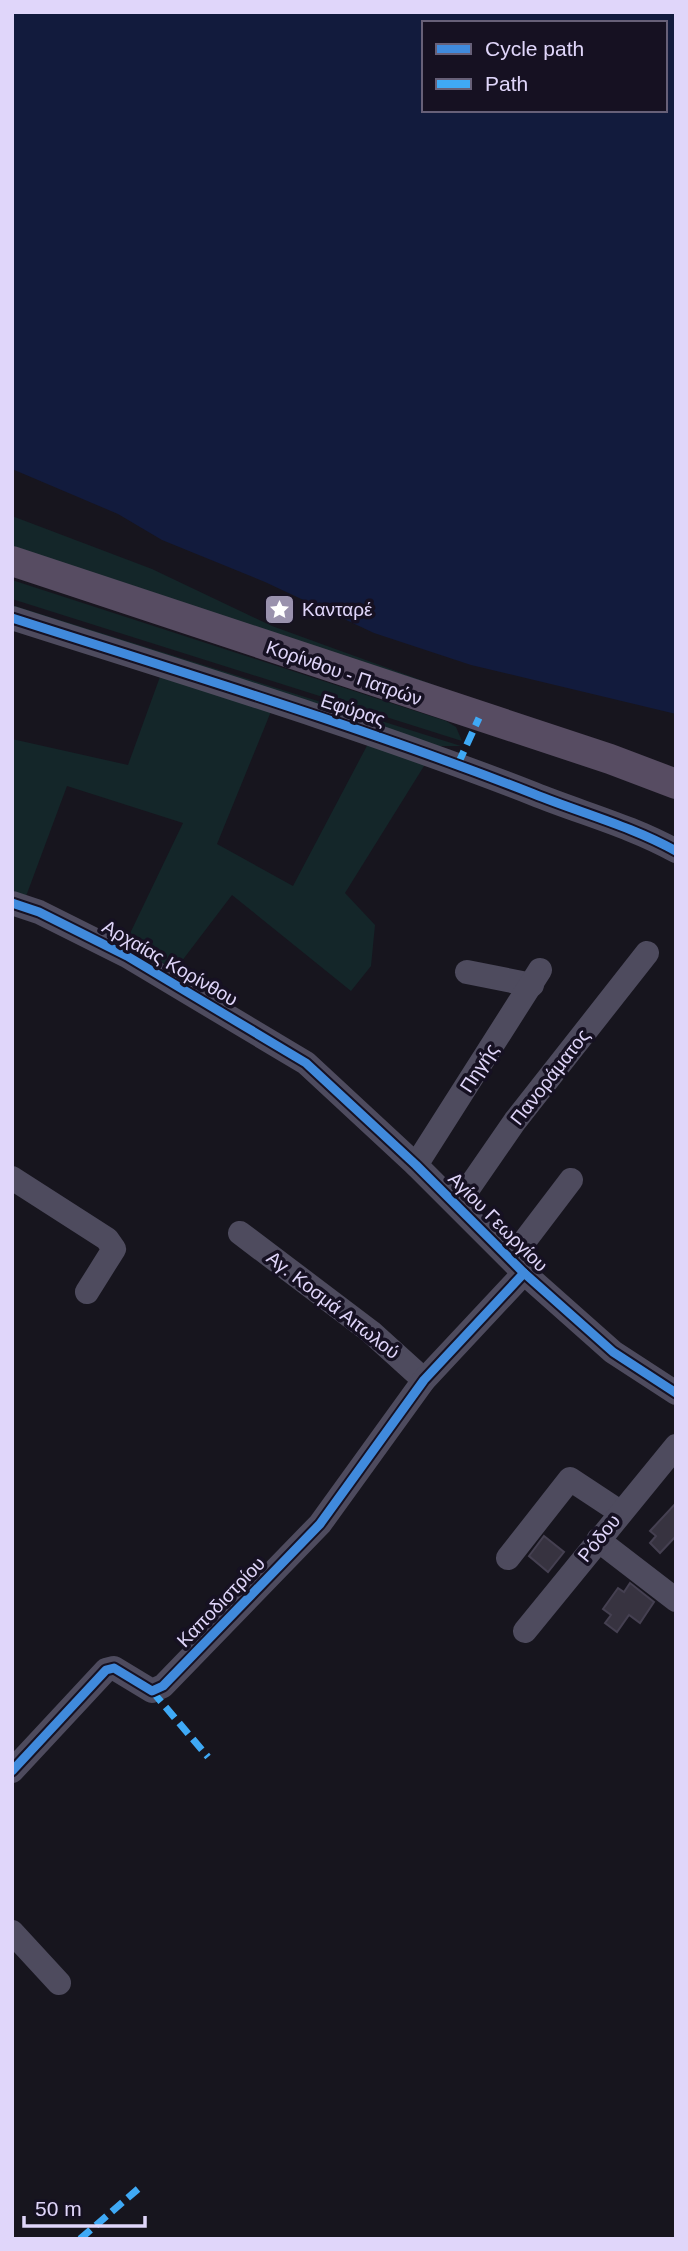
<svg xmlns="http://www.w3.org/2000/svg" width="688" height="2251" viewBox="0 0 688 2251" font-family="Helvetica,sans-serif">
<rect width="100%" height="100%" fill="#17151e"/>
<g fill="#142629">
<polygon points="12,516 152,569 272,626 440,687 12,550"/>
<polygon points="12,580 446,721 456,727 462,741 12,599"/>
<polygon points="12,605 461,746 439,746 12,613"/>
<polygon points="161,674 272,709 217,844 293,886 370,740 429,758 345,893 375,925 371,966 351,991 232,895 172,974 124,946 183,823 67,786 25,899 12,895 12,739 128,765"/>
</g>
<path fill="#121b3d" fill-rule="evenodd" d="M12,12H676V714L471,665L374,633L265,582L162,540L118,514L12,469ZM424,23H665V110H424Z"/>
<g fill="#373340" stroke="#454051" stroke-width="2">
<polygon points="676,1503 676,1536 660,1553 650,1543 656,1536 650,1531"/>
<polygon points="544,1536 564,1552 548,1572 529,1556"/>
<polygon points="630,1583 654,1602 640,1623 629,1615 617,1632 605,1623 611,1615 603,1609 618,1588 624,1592"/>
</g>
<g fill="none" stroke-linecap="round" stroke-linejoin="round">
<g stroke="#4e4b5e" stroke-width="24">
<path d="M12,618C187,674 363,727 534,794C581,813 631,826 676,851"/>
<polyline points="12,903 39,912 127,956 306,1063 416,1165 524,1273 613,1352 676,1393"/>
<polyline points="467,972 532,985"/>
<polyline points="416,1165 540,970"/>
<polyline points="12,1178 107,1239 114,1249 87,1292"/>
<polyline points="457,1205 515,1121 647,953"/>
<polyline points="240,1233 371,1332 424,1380"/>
<polyline points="511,1259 571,1180"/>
<polyline points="598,1540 676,1600"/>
<polyline points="508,1558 570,1479 620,1512"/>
<polyline points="525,1631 676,1446"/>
<polyline points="12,1771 106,1670 114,1668 152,1691 163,1686 320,1524 424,1380 524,1273"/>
<polyline points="12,1932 59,1983"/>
</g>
<polyline stroke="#574c62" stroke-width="30" points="12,561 610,759 676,784"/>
<g stroke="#3fa9f5" stroke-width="7" stroke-dasharray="14 7" stroke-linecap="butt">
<polyline points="458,764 479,718"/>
<polyline points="152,1691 208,1757"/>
<polyline points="80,2239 138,2189"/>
</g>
<defs>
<g id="cycleway">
<path d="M12,618C187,674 363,727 534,794C581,813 631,826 676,851"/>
<polyline points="12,903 39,912 127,956 306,1063 416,1165 524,1273 613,1352 676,1393"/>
<polyline points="12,1771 106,1670 114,1668 152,1691 163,1686 320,1524 424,1380 524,1273"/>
</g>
</defs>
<use href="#cycleway" stroke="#161122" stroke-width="13"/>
<use href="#cycleway" stroke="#408adc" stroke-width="9"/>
</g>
<defs>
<symbol id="sight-square" viewBox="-11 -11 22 22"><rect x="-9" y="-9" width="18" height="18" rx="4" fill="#9a92ad" stroke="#161122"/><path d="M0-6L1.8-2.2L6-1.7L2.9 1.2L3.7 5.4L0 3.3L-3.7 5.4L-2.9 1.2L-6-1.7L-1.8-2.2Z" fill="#fff"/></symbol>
</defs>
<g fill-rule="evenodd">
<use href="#sight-square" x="262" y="592" width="35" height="35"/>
</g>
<g text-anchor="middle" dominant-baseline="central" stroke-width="7" stroke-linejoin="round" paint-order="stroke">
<g font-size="19" fill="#e0d6fa" stroke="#161122" text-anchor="start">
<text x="302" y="609">Κανταρέ</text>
</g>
<g font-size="19" fill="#e0d6fa" stroke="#161122">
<text transform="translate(344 673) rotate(19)">Κορίνθου - Πατρών</text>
<text transform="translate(353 710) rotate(18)">Εφύρας</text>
<text transform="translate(170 963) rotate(30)">Αρχαίας Κορίνθου</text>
<text transform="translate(479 1068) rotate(-57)">Πηγής</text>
<text transform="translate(550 1077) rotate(-52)">Πανοράματος</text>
<text transform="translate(498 1222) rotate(45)">Αγίου Γεωργίου</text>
<text transform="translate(333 1305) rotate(38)">Αγ. Κοσμά Αιτωλού</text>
<text transform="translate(599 1538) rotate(-51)">Ρόδου</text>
<text transform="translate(221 1602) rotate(-46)">Καποδιστρίου</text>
</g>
</g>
<rect width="688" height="2251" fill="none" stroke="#e0d6fa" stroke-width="28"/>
<rect x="422" y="21" width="245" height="91" fill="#161122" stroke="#676078" stroke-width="2"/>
<rect x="436" y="44" width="35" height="10" fill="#408adc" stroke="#676078" stroke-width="2"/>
<text x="485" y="56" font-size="21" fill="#e0d6fa">Cycle path</text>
<rect x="436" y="79" width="35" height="10" fill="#3fa9f5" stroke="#676078" stroke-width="2"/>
<text x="485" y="91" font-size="21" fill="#e0d6fa">Path</text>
<path d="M24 2216v10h121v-10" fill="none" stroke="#e0d6fa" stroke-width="3.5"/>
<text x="35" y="2216" font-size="21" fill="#e0d6fa" stroke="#161122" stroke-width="5" paint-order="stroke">50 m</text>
</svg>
